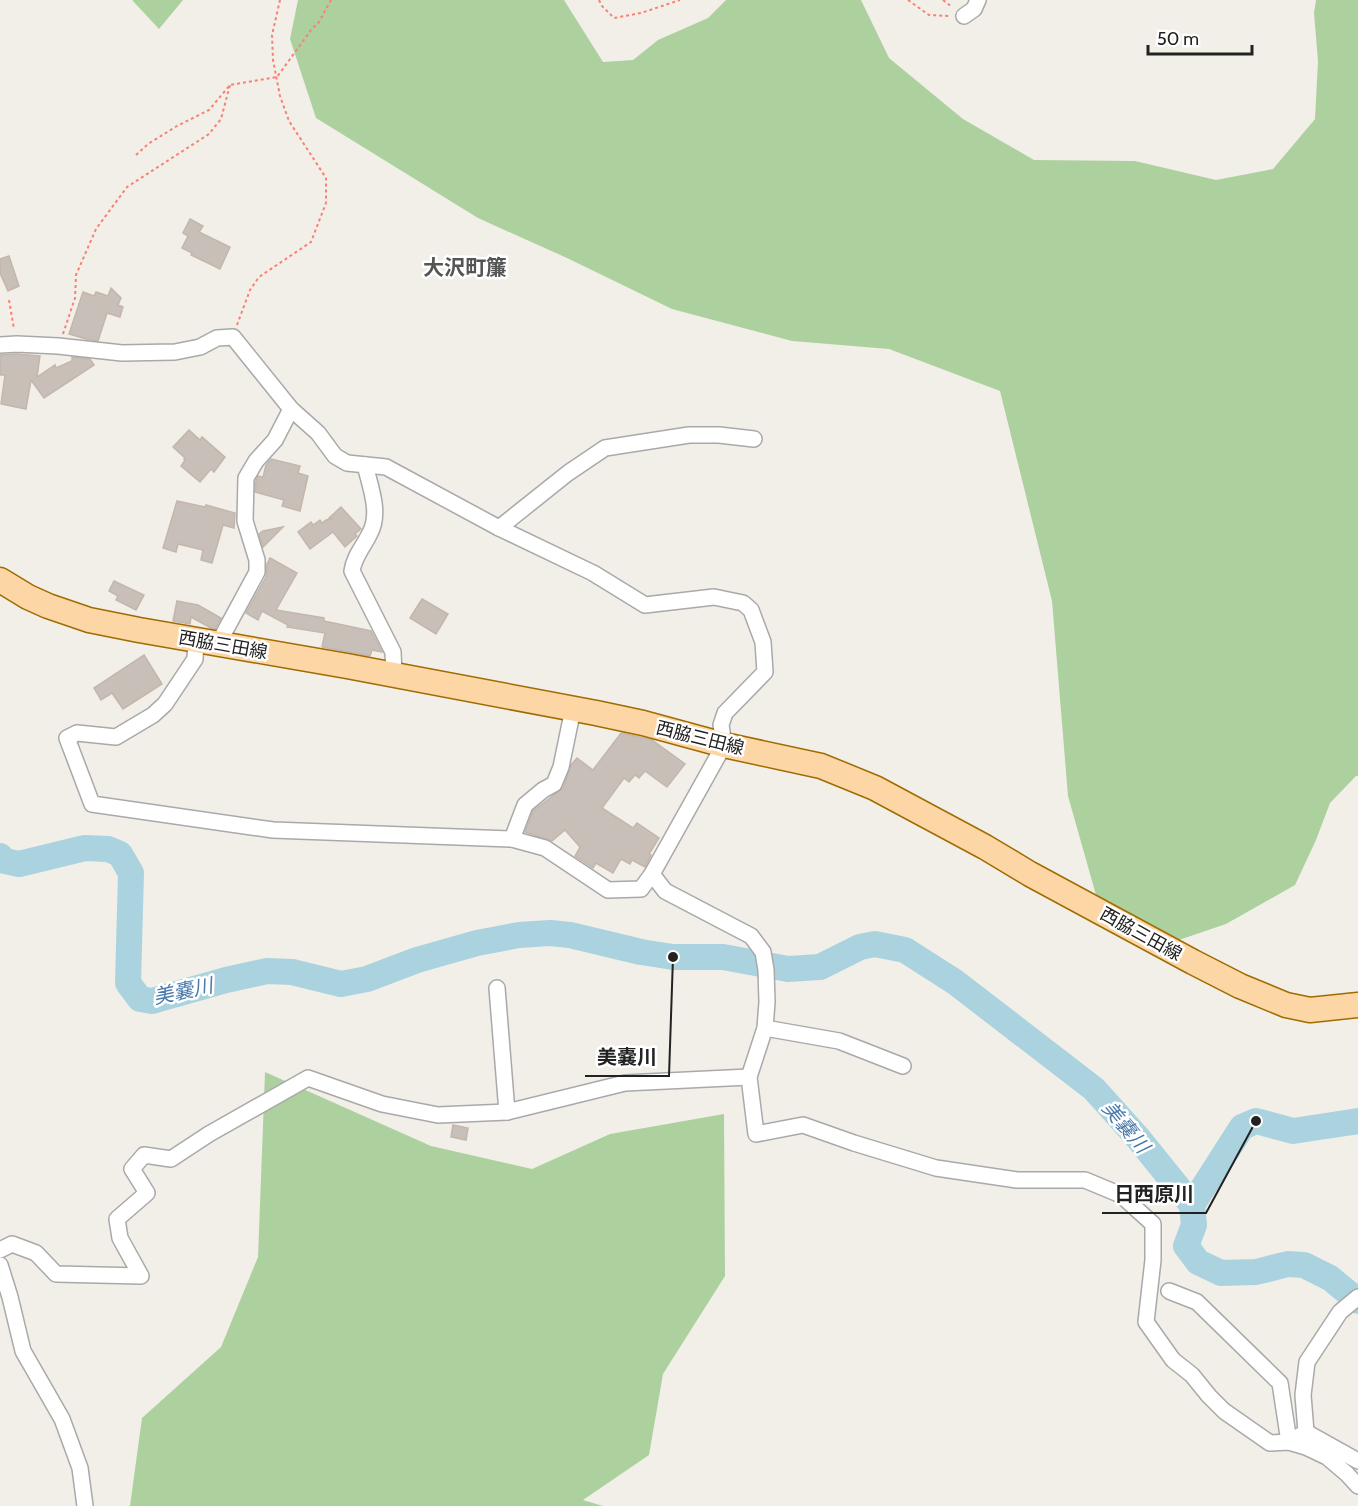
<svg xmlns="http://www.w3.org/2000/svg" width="1358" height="1506" viewBox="0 0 1358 1506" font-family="Cabin,'Noto Sans JP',sans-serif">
<rect width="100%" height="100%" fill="#f2efe9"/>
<g fill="#add19e">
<polygon points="132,0 183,0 159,29"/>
<polygon points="298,0 564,0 603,62 633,60 658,40 708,18 726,0 861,0 889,58 963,119 1034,160 1135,161 1216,180 1273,169 1315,119 1318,61 1314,13 1316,0 1358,0 1358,776 1356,776 1330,803 1316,840 1295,885 1226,924 1176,941 1096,895 1068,796 1052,601 1000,391 889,349 792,341 672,309 567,258 478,218 316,118 290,39"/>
<polygon points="265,1072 431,1146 532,1169 610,1134 724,1114 725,1276 663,1374 649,1455 583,1500 603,1506 130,1506 142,1418 221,1347 258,1257"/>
</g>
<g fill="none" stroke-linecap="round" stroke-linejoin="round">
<g stroke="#aad3df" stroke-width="26">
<polyline points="0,856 5,861 19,864 85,848 108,849 120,854 131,873 128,983 140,999 152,1001 226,980 267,971 292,972 341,984 367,979 417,960 477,943 519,935 550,933 570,935 641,952 673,957 723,957 788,969 820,967 860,947 875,944 905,950 955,982 1094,1089 1138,1138 1192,1205 1194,1225 1186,1246 1198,1262 1221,1273 1256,1272 1288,1264 1304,1265 1330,1278 1358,1301"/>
<polyline points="1192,1205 1242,1127 1256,1121 1293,1131 1358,1121"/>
</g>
</g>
<g fill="#c7bfb8" stroke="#c4b6ab" stroke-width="1.5">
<polygon points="190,219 203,226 199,232 230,247 220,269 191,255 192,253 182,248 188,236 183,233"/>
<polygon points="9,256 19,286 8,291 0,273 0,259"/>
<polygon points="111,288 121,298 118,305 123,307 120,317 107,313 98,341 86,339 69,334 83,292 94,296 96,292 108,296"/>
<polygon points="17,354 40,356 37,377 55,365 56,368 72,361 72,357 90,359 94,365 44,398 31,380 26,409 1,404 5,375 0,375 0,355"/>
<polygon points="189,430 200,440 202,437 225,457 214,472 211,469 200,482 181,466 185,460 184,459 185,458 173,447"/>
<polygon points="271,459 300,466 298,473 308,476 300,511 282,506 284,500 255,492 256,481 258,476 263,477 266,465"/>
<polygon points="177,501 205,507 206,505 235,513 234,528 223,525 212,563 201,560 203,550 178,544 176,552 163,548"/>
<polygon points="341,507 361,529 355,534 357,536 345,547 333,532 310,549 298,532 311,522 313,525 320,520 322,523 326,520 333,519 329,518"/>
<polygon points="283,527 263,547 259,534 263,531"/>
<polygon points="270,558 297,573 276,610 324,618 324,621 371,631 382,652 372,650 370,656 322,647 325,633 287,627 288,625 262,611 258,620 246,613 266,577 267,564"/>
<polygon points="114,581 144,595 136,610 116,600 118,596 109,591"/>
<polygon points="422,599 448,614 436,634 410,618"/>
<polygon points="177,601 198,605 221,618 215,629 211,628 191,617 190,624 173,621"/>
<polygon points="144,655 162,684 123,709 112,693 101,700 94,688"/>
<polygon points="621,733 652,740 685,764 667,787 645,771 639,778 635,775 629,782 624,778 602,808 633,828 637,823 659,838 649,854 651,855 645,867 632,860 630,864 621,859 613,873 596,863 593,868 575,856 580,847 565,830 552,841 525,832 533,811 563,788 571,765 577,758 593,770"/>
<polygon points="453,1125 468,1128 466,1140 451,1137"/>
</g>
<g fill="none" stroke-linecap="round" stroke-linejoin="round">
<defs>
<g id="minor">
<polyline points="964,16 974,9 978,0"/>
<polyline points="0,345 17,344 58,346 122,353 175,352 200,347 217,338 233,337 291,409 318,433 335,456 347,463 386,467 499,528 593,573 645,605 714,597 743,603 751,610 763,642 765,672 725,713 721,725 724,745 652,874 665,891 751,936 763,952 766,970 767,1002 765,1028 749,1077 756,1134 803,1125 854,1143 936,1168 1017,1180 1085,1180 1121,1195 1153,1224 1153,1260 1146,1322 1173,1360 1192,1375 1209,1396 1224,1411 1270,1443 1289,1442 1306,1447 1327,1457 1347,1474 1358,1486"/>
<path d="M365,465C370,486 381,513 370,533C364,546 354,556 352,571L393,652L394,675"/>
<polyline points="499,528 568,473 605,448 689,435 719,435 754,439"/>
<polyline points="196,640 195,659 165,704 153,715 116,737 77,733 67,738 92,804 273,830 512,839 545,848 608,890 641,889 652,874"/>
<polyline points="218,644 257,572 257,560 245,521 246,478 256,461 275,440 291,409"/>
<polyline points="512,839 525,805 543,790 554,784 561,767 573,709"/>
<polyline points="497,988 507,1112"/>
<polyline points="765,1028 839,1041 903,1066"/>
<polyline points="0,1250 12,1244 36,1253 56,1274 141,1276 120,1238 117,1219 147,1193 132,1169 144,1155 171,1159 209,1134 308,1078 382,1104 438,1115 507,1112 625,1083 749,1077"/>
<polyline points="0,1265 10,1297 23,1351 62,1419 80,1468 85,1506"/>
<polyline points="1169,1291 1197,1302 1280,1383 1289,1442"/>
<polyline points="1306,1432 1358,1461"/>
<polyline points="1289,1442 1306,1432 1303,1395 1307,1362 1340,1312 1358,1297"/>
</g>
<polyline id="primary" points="0,580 28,597 48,606 89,620 139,630 347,666 596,713 643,723 724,745 821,766 875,788 985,847 1030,874 1193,962 1240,986 1286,1005 1310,1010 1358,1005"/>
</defs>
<use href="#minor" stroke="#a9a9a9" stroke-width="18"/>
<use href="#primary" stroke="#a06b00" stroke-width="27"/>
<g stroke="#fa8072" stroke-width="2" stroke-dasharray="3 3" stroke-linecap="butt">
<polyline points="599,0 602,6 614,18 641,13 680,0"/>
<polyline points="908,0 929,15 949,16"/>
<polyline points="943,0 952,7"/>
<polyline points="136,155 148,144 177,126 209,110 230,85 277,77 311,30 319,22 331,0"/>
<polyline points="9,300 14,329"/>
<polyline points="237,325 250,290 259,277 311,242 326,203 326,178 289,121 280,96 273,60 272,35 280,0"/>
<polyline points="63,334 75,298 76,275 96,229 127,187 209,134 221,119 230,85"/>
</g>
<use href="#minor" stroke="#fff" stroke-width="15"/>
<use href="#primary" stroke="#fcd6a4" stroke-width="24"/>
</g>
<g text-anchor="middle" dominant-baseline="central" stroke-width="5" stroke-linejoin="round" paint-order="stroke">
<g font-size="18" fill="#222" stroke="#fff">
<text transform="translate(223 645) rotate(10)">西脇三田線</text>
<text transform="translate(700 738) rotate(14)">西脇三田線</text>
<text transform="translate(1141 934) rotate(29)">西脇三田線</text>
</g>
<g font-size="20" font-style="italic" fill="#4a7aab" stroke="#fff">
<text transform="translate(183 991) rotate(-12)">美嚢川</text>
<text transform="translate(1126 1127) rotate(50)">美嚢川</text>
</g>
<g font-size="21" font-weight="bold" fill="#555" stroke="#fff">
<text x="465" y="267">大沢町簾</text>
</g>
</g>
<path fill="none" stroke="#222" stroke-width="2" d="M673 957L669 1076H585M1256 1121L1206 1213H1102"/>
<g fill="#222" stroke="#fff" stroke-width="2">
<circle cx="673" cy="957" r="6"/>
<circle cx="1256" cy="1121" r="6"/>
</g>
<g font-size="20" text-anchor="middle" font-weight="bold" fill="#222" stroke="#fff" stroke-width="5" stroke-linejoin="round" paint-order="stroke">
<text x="627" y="1064">美嚢川</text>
<text x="1154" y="1201">日西原川</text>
</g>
<path d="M1148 45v9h104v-9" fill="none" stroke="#222222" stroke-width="3"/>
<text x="1157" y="45" font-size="18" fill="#222222" stroke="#ffffff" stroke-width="4.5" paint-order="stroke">50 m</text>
</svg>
